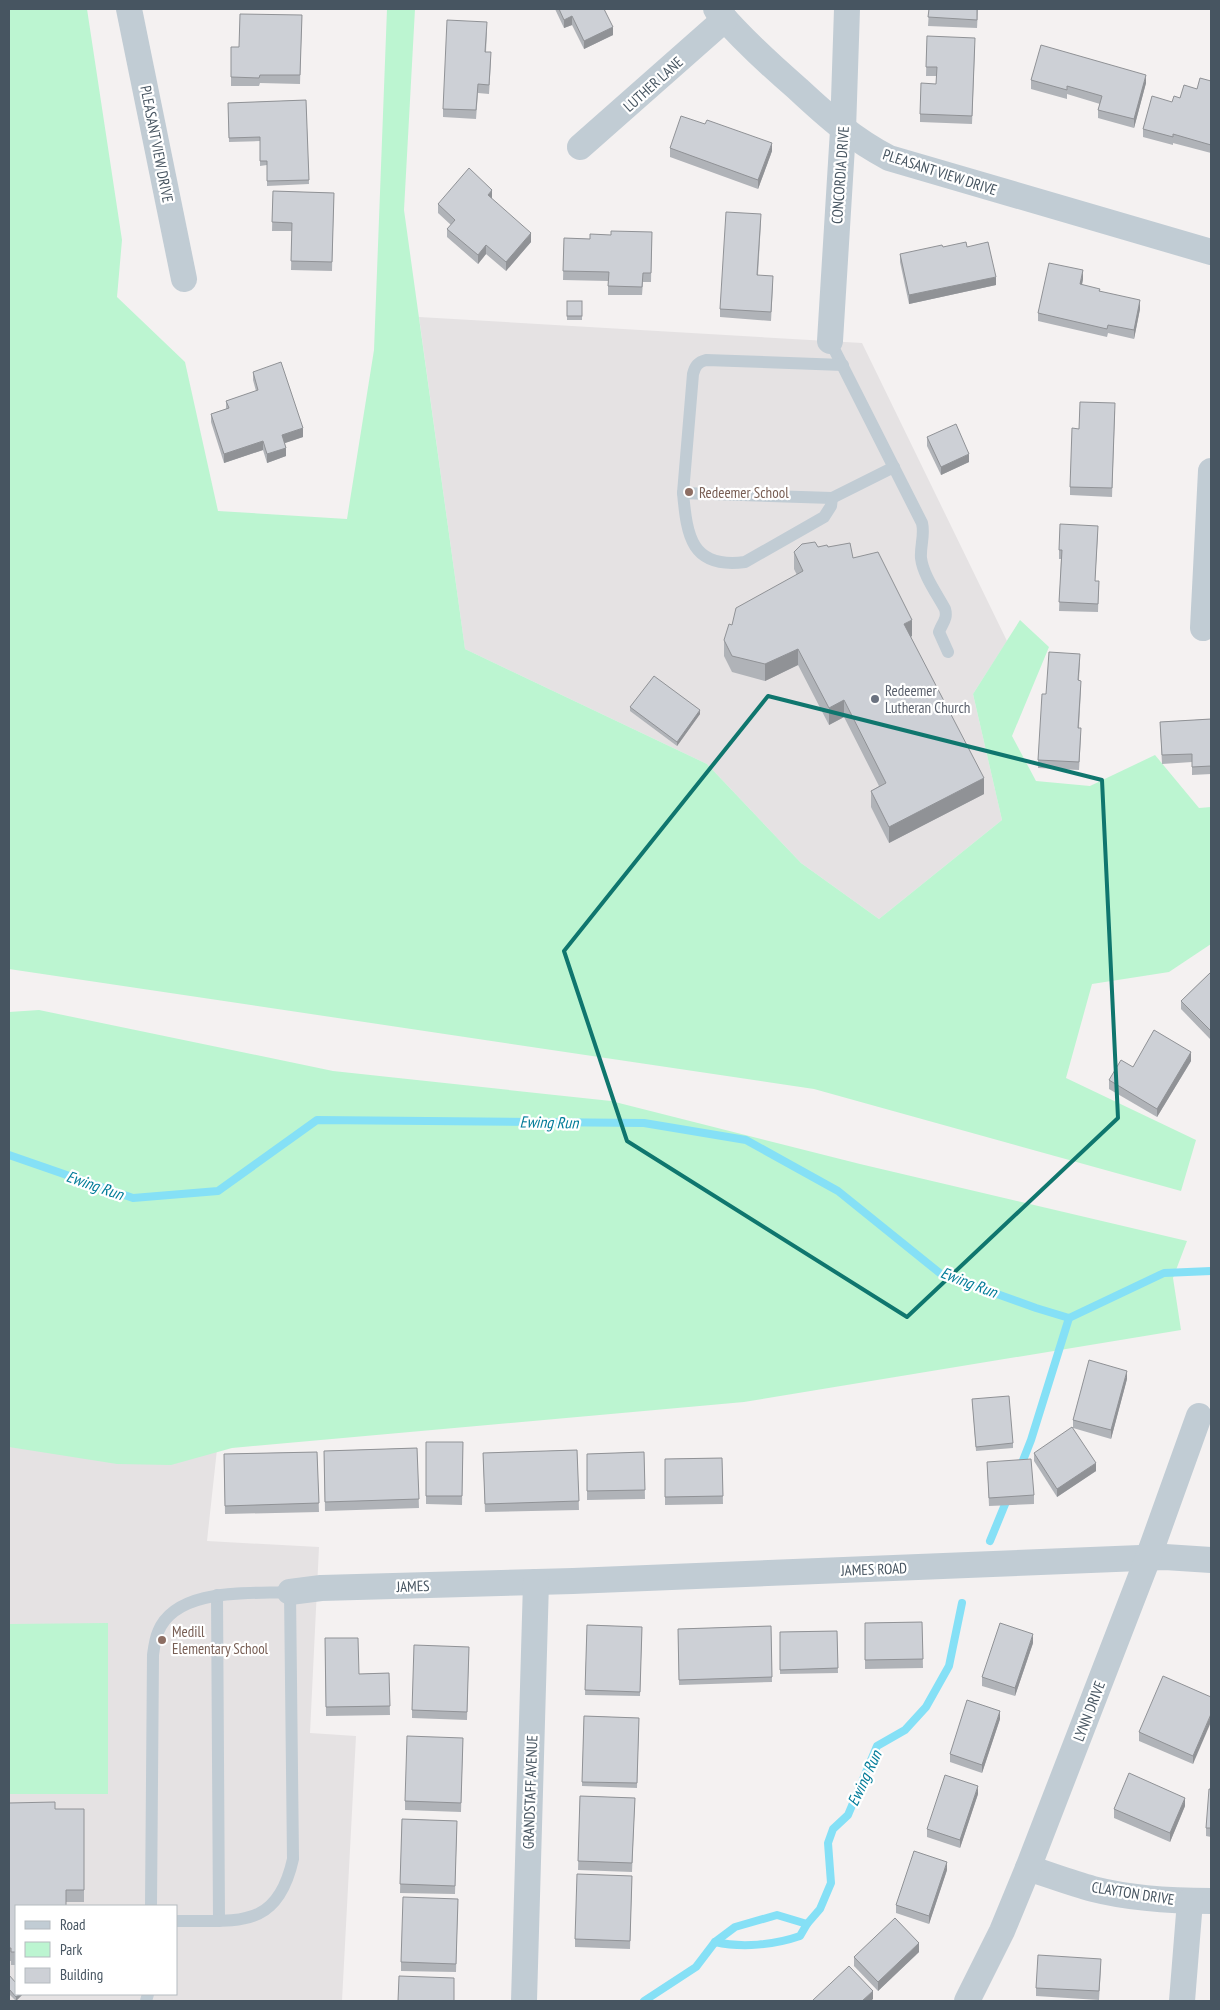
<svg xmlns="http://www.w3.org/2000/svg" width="1220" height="2010" viewBox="0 0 1220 2010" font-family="'PT Sans Narrow',sans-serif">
<rect width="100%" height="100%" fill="#f4f1f1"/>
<g fill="#e5e2e3" fill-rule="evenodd">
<polygon points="419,317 862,343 1007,641 973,694 1002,820 879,919 801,863 707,764 465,649"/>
<path d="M225,1376L207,1541L319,1547L310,1733L356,1736L342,2001H9V1403ZM16,1906H176V1994H16Z"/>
</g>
<g fill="#bcf5d1">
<polygon points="9,9 87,9 122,240 117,297 185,362 218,511 347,519 374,350 387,9 415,9 404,210 465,649 707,764 801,863 879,919 1002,820 973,694 1020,620 1049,647 1012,736 1036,781 1090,786 1155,755 1199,808 1211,807 1211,944 1169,972 1092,984 1066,1078 1196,1140 1181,1191 814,1089 9,969"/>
<polygon points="39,1010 333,1071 611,1101 860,1164 1187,1241 1173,1278 1181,1330 744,1402 232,1448 171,1465 117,1464 9,1447 9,1012"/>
<polygon points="108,1623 108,1794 9,1794 9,1624"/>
</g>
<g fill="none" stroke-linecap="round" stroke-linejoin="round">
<g stroke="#85e0f6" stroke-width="8">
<polyline points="9,1155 133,1198 218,1191 317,1120 644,1123 746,1140 838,1191 941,1274 1036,1308 1069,1318 1164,1273 1211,1271"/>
<polyline points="1020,1468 1031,1440 1069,1318"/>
<polyline points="990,1541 1008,1497"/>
<path d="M715,1942C742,1948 774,1945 800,1936L807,1924"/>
<polyline points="644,2001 696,1967 715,1942 735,1927 777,1915 807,1924 820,1909 831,1883 828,1843 833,1829 848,1815 877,1746 905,1730 926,1707 949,1666 962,1603"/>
</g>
<g stroke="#c1ccd4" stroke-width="12">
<path d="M830,341L922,523C925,535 920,546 921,558C923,575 937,594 945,609C948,619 942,623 939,632L948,652"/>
<path d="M843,365L706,360C698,362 695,366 693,374L683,493L832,498L894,467"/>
<path d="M683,493C687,536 691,569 745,562L824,517L831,506L832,498"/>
<polyline points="217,1595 219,1921"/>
<path d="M151,1906L153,1655C154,1648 155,1639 158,1632C176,1587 250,1594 290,1592L293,1859C277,1931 237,1920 176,1921"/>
<polyline points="146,2001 148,1994"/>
</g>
<g stroke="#c1ccd4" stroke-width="26">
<polyline points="129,9 184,279"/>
<path d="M716,9C741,38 769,64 798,89C828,117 853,139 889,158L1211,252"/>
<polyline points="580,147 725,19"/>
<polyline points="830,341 843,130 847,9"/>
<polyline points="1203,628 1211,471"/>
<polyline points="290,1592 321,1588 573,1581 1165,1557 1211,1560"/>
<path d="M1028,1868C1050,1875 1071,1883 1093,1889C1132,1899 1172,1901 1211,1901"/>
<polyline points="524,2001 536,1582"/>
<polyline points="967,2001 1002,1931 1028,1868 1148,1558 1199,1416"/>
<polyline points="1182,2001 1190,1901"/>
</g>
</g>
<g fill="#b0b3b8">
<polygon points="555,9 604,9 613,35 584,49 572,25 564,28"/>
<polygon points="929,9 978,9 977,28 928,26"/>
<polygon points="302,15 300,84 260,83 259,86 231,86 231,47 239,47"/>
<polygon points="487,31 486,52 491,61 489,94 478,93 476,119 443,117 443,109"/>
<polygon points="927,36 975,46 972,124 920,122 920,114 936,84 937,76 926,76"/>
<polygon points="1031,80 1146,83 1134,128 1098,118 1098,110 1100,104 1067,94 1067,99 1031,89"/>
<polygon points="1211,81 1211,153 1173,143 1173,145 1143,137 1143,129 1180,98"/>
<polygon points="306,100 309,184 267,186 267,165 260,166 260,141 229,142 228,103"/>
<polygon points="670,148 772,151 758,189 670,157"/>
<polygon points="273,191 334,193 332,271 291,270 292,231 272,231"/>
<polygon points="492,198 492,199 531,242 506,271 486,254 478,264 447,237 447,229 451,225 438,213 438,204"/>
<polygon points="761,222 758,275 773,285 771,321 720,317 720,309"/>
<polygon points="652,232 651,282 643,282 642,295 608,295 608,281 563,280 564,238 590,239 611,235"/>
<polygon points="943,247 967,247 996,285 909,304 900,262 900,254"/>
<polygon points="1083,279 1082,285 1100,291 1140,309 1134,339 1108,333 1107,337 1038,321 1038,313"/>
<rect x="567" y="301" width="15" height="19"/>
<polygon points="253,372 303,437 285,443 286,456 267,463 263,450 224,463 211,422 211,414 226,409 226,401 256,391 253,380"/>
<polygon points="1115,411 1112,497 1070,495 1070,487 1079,429"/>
<polygon points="927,437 969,462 941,475 927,446"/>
<polygon points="1098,534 1095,581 1099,581 1098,612 1059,611 1061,559 1059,559 1059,550"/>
<polygon points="818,547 828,547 853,558 912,636 911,637 984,794 889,843 871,807 871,791 879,786 844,717 829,725 798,665 765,681 732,672 724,656 724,640 732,625 797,575 794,569 794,552"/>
<polygon points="1080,662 1079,680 1081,689 1079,728 1081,736 1079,770 1038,768 1038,760 1046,694"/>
<polygon points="630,707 700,714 677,746 630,711"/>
<polygon points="1211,719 1211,774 1192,775 1192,762 1162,764 1160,722"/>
<polygon points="1211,972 1211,1038 1210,1039 1181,1009 1181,1001"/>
<polygon points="1191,1061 1157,1117 1109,1089 1109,1080 1133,1067"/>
<polygon points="1127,1379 1111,1439 1073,1428 1073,1420"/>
<polygon points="972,1399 1013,1443 1013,1448 976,1451"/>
<polygon points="426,1442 463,1442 462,1505 426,1504"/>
<polygon points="417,1448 419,1508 325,1511 324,1451"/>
<polygon points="577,1450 579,1510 485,1512 483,1453"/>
<polygon points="317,1452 319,1512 225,1514 224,1454"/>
<polygon points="644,1452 645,1499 587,1500 587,1454"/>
<polygon points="1034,1453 1096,1471 1057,1497 1034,1461"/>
<polygon points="722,1458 723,1504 665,1505 665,1459"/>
<polygon points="987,1462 1034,1495 1034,1504 989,1506"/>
<polygon points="922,1622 923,1668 865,1669 865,1623"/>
<polygon points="587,1625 642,1627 640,1696 585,1695"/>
<polygon points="771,1626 772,1682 679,1685 678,1629"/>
<polygon points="837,1631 838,1673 780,1674 780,1632"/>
<polygon points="325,1638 359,1674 389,1673 390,1715 326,1716"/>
<polygon points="1033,1643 1015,1696 982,1686 982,1677"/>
<polygon points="469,1647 467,1720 412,1718 412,1710"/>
<polygon points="1211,1697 1193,1764 1139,1741 1139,1732"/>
<polygon points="584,1716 639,1718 637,1788 582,1786"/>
<polygon points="1000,1719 982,1773 950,1762 950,1754"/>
<polygon points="463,1738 461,1812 405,1810 405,1801"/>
<polygon points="1211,1789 1211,1837 1206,1836 1206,1828"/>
<polygon points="978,1794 960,1848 927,1837 927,1829"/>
<polygon points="580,1796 635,1798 632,1872 578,1870"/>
<polygon points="9,1803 55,1809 84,1809 84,1902 66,1902 16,1906 16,1965 11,1965 11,1961 9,1961"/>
<polygon points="1185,1806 1170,1842 1114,1818 1114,1809"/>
<polygon points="402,1819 457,1821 455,1894 400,1893"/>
<polygon points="947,1870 929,1924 896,1913 896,1905"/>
<polygon points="632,1876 630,1949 575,1947 575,1939"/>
<polygon points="458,1899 456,1972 401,1971 401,1962"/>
<polygon points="919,1952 878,1991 854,1966 854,1957"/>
<polygon points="1101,1968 1099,2000 1036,1996 1036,1988"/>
<polygon points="9,1975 23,1994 16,2001 9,1994"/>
</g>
<g fill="#909296">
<polygon points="572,16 572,25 564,28 564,20"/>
<polygon points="613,27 613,35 584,49 584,41"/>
<polygon points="1146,75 1146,83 1134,128 1134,119"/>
<polygon points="772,143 772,151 758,189 758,180"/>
<polygon points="492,190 492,198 488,204 488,195"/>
<polygon points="531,233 531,242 506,271 506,262"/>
<polygon points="486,245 486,254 478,264 478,255"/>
<polygon points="1083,270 1083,279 1080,293 1080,284"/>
<polygon points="996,277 996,285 909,304 909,295"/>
<polygon points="1140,300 1140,309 1134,339 1134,330"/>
<polygon points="303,428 303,437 282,444 282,435"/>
<polygon points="263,441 263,450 224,463 224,454"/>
<polygon points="286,448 286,456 267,463 267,454"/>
<polygon points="969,454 969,462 941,475 941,467"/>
<polygon points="912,620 912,636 904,640 904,624"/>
<polygon points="798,649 798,665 765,681 765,664"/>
<polygon points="844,700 844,717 829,725 829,708"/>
<polygon points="700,710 700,714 677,746 677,742"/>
<polygon points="984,778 984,794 889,843 889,827"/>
<polygon points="1211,1029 1211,1038 1210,1039 1210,1030"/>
<polygon points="1191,1052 1191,1061 1157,1117 1157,1109"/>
<polygon points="1127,1371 1127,1379 1111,1439 1111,1430"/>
<polygon points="1096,1463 1096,1471 1057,1497 1057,1489"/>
<polygon points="1033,1634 1033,1643 1015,1696 1015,1688"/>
<polygon points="1000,1711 1000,1719 982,1773 982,1765"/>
<polygon points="1211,1714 1211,1722 1193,1764 1193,1756"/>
<polygon points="978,1786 978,1794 960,1848 960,1840"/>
<polygon points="1185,1798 1185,1806 1170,1842 1170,1833"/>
<polygon points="947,1862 947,1870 929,1924 929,1916"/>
<polygon points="919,1943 919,1952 878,1991 878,1982"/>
<polygon points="873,1991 873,1999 871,2001 862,2001"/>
<polygon points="20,1994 23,1994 16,2001 16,1997"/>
</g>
<g fill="#cdd0d6" stroke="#909296">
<polygon points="559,9 604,9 613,27 584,41 572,16 564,20"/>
<polygon points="929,9 977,9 977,20 928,17"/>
<polygon points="240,14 302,15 300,75 260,75 259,78 231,77 231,47 239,47"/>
<polygon points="447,20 487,22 485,52 491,52 489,85 478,84 476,110 443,109"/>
<polygon points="927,36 975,38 972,116 920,114 921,83 936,84 937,67 926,67"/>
<polygon points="1041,45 1146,75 1134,119 1098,110 1102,96 1067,86 1067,90 1031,80"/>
<polygon points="1200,78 1211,81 1211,145 1173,134 1173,137 1143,129 1152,96 1172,102 1174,96 1180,98 1184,85 1197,89"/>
<polygon points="306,100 309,180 267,181 267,161 260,161 260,137 229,138 228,103"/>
<polygon points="681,116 705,124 707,120 772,143 758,180 670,148"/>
<polygon points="469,168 492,190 488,195 531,233 506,262 486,245 478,255 447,229 455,220 438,204"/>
<polygon points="273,191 334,193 332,262 291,261 292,223 272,222"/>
<polygon points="726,212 761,214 757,275 773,276 771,312 720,309"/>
<polygon points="611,231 652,232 651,273 643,273 642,287 608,286 609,272 563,271 564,238 590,239 590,234 611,235"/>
<polygon points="966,242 967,247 988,242 996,277 909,295 900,254 942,245 943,247"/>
<polygon points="1049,263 1083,270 1080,284 1100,289 1099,291 1140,300 1134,330 1108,325 1107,329 1038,313"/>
<rect x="567" y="301" width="15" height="15"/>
<polygon points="281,362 303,428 282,435 286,448 267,454 263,441 224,454 211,414 229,408 226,401 258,390 253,372"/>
<polygon points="1080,402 1115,403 1112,488 1070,487 1072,428 1079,429"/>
<polygon points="956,424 969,454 941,467 927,437"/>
<polygon points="1060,524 1098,526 1095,581 1099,581 1098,604 1059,602 1062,550 1059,550"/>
<polygon points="815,542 818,547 827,545 828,547 850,543 853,558 878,552 912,620 904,624 984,778 889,827 871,791 886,783 844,700 829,708 798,649 765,664 732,656 724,640 729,624 732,625 736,608 803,571 794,552 802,544"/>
<polygon points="1049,652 1080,654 1078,680 1081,681 1078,728 1081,728 1079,762 1038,760 1042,694 1046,694"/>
<polygon points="654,676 700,710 677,742 630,707"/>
<polygon points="1211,719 1211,766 1192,767 1192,754 1162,755 1160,722"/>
<polygon points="1211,972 1211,1029 1210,1030 1181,1001"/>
<polygon points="1154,1030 1191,1052 1157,1109 1109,1080 1121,1060 1133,1067"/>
<polygon points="1089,1360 1127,1371 1111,1430 1073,1420"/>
<polygon points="1009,1396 1013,1443 976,1447 972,1399"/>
<polygon points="1072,1427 1096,1463 1057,1489 1034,1453"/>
<polygon points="426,1442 463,1442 462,1496 426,1496"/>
<polygon points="417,1448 419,1499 325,1502 324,1451"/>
<polygon points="577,1450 579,1501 485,1504 483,1453"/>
<polygon points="317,1452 319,1503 225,1506 224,1454"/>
<polygon points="644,1452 645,1490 587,1491 587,1454"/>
<polygon points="722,1458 723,1496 665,1497 665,1459"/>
<polygon points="1031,1459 1034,1495 989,1498 987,1462"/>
<polygon points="922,1622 923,1659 865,1660 865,1623"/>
<polygon points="1000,1623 1033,1634 1015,1688 982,1677"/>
<polygon points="587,1625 642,1627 640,1692 585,1690"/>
<polygon points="771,1626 772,1677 679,1680 678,1629"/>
<polygon points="837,1631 838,1668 780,1670 780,1632"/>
<polygon points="325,1638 358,1638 359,1674 389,1673 390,1706 326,1707"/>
<polygon points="414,1645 469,1647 467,1712 412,1710"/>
<polygon points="1163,1676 1211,1697 1211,1714 1193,1756 1139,1732"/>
<polygon points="967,1700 1000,1711 982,1765 950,1754"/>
<polygon points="584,1716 639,1718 637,1783 582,1782"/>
<polygon points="407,1736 463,1738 461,1803 405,1801"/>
<polygon points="1129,1773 1185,1798 1170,1833 1114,1809"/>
<polygon points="945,1775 978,1786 960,1840 927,1829"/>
<polygon points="1209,1789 1211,1789 1211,1828 1206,1828"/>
<polygon points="580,1796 635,1798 632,1863 578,1861"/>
<polygon points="55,1802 55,1809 84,1809 84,1890 66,1890 66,1906 16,1906 16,1952 11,1952 11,1948 9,1948 9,1803"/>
<polygon points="402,1819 457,1821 455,1886 400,1884"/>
<polygon points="914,1851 947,1862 929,1916 896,1905"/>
<polygon points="577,1874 632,1876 630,1941 575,1939"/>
<polygon points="403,1897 458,1899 456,1964 401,1962"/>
<polygon points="895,1918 919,1943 878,1982 854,1957"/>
<polygon points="1038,1955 1101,1959 1099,1991 1036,1988"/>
<polygon points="849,1966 873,1991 862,2001 812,2001"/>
<polygon points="9,1975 16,1983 16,1994 20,1994 16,1997 9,1989"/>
<polygon points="399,1976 454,1978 454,2001 398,2001"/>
</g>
<path fill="none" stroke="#0f766e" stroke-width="4" stroke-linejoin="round" d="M768,696L1102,780L1118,1118L907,1317L627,1141L564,951Z"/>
<g fill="#8d6e63" stroke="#fff" stroke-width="2">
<circle cx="689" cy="492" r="5"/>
<circle cx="162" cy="1640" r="5"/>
</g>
<circle fill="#6b7280" stroke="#fff" stroke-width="2" cx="875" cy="699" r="5"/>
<g text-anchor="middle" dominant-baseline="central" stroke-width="4.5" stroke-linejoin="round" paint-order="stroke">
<g font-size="15" fill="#475561" stroke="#fff">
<text transform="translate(653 84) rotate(-42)">LUTHER LANE</text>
<text transform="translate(157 144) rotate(79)">PLEASANT VIEW DRIVE</text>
<text transform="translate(940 172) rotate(18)">PLEASANT VIEW DRIVE</text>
<text transform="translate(840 175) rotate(-86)">CONCORDIA DRIVE</text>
<text transform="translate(874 1569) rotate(-2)">JAMES ROAD</text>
<text transform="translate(413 1586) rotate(-2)">JAMES</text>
<text transform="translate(1089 1711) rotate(-69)">LYNN DRIVE</text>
<text transform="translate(530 1792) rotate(-88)">GRANDSTAFF AVENUE</text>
<text transform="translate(1133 1893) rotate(9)">CLAYTON DRIVE</text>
</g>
<g font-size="15" fill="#785e54" stroke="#fff" text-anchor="start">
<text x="699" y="492">Redeemer School</text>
<text x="172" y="1631">Medill<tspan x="172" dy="17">Elementary School</tspan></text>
</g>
<g font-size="15" fill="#5b616d" stroke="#fff" text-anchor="start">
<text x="885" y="690">Redeemer<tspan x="885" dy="17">Lutheran Church</tspan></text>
</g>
<g font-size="16" font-style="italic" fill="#037c99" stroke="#fff">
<text transform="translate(549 1122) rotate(1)">Ewing Run</text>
<text transform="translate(95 1185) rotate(19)">Ewing Run</text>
<text transform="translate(969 1282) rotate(21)">Ewing Run</text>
<text transform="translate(864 1778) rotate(-65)">Ewing Run</text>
</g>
</g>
<rect width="1220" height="2010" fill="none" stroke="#475561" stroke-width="20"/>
<rect x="15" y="1905" width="162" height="90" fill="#ffffff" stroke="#b5bbc0"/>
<rect x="25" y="1921" width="25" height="8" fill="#c1ccd4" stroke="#b5bbc0"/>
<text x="60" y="1930" font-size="15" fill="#475561">Road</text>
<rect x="25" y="1942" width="25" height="15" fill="#bcf5d1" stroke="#b5bbc0"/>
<text x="60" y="1955" font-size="15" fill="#475561">Park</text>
<rect x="25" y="1968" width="25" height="15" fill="#cdd0d6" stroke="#b5bbc0"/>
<text x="60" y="1980" font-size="15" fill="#475561">Building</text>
</svg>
